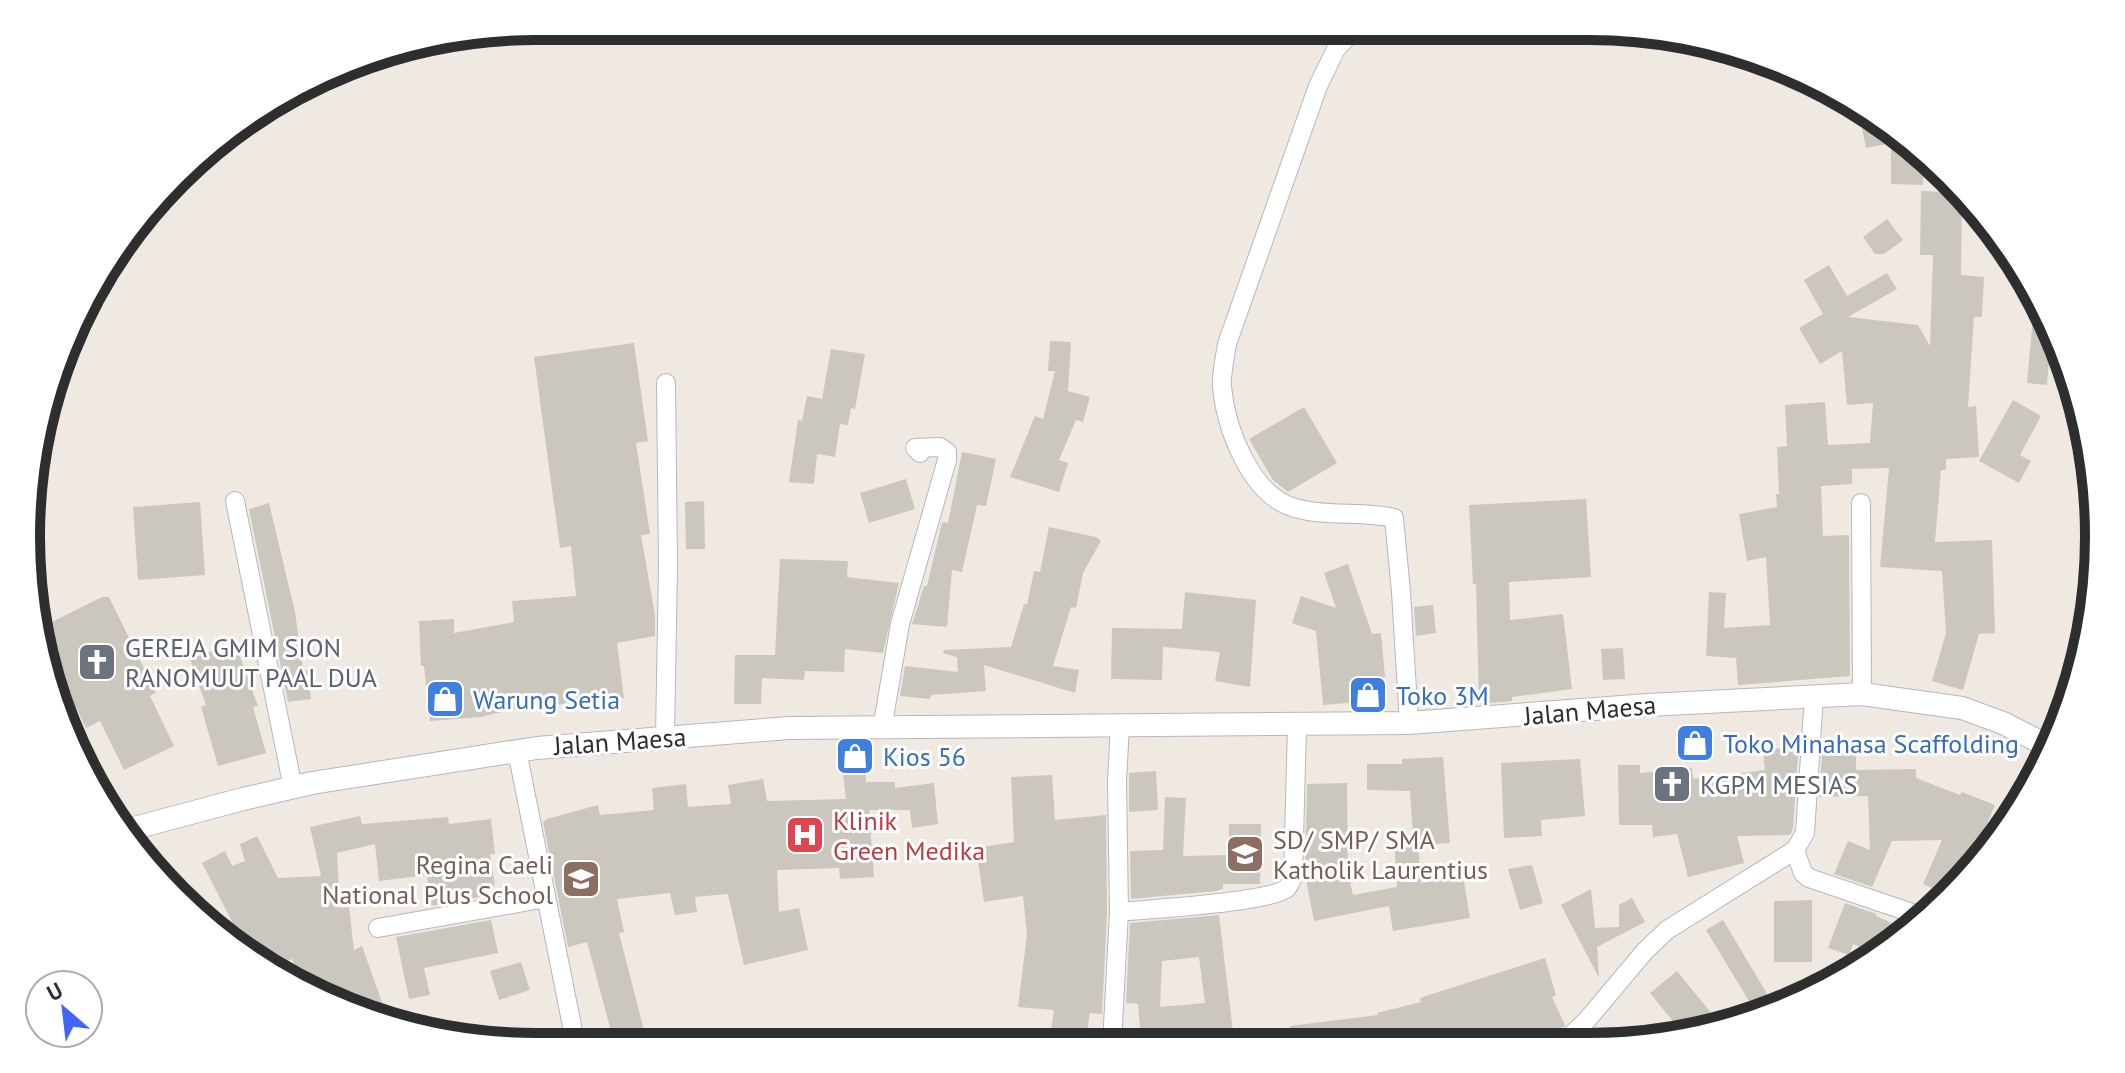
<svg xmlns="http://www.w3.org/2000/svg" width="2125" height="1073" viewBox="0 0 2125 1073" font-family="'PT Sans',sans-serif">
<rect width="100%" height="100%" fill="#efe9e1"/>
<g fill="#cbc7bf" fill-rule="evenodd">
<polygon points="1859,113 1924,163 1923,185 1891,184 1891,143 1866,148"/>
<polygon points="1921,191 1962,193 1961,275 1984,277 1982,317 1974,317 1968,407 1976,406 1979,457 1946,459 1946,470 1941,470 1935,542 1992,540 1995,633 1979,634 1963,690 1932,681 1946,633 1942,571 1880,567 1889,468 1852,469 1852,484 1821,486 1823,536 1849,535 1850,676 1738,685 1736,658 1706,656 1709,592 1726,593 1724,628 1770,625 1766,557 1747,561 1739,514 1777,507 1776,494 1779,494 1777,447 1787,446 1785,405 1825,402 1828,445 1870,443 1873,403 1847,405 1842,351 1820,364 1799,328 1823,314 1804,280 1829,265 1847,296 1887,273 1897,289 1848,317 1918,325 1930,346 1933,255 1920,255"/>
<polygon points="1887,219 1903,240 1884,254 1875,254 1863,237"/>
<polygon points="2034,306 2051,336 2047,385 2027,383"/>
<polygon points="1050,341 1071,342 1068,391 1090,397 1083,422 1076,420 1059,460 1068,463 1059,492 1010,477 1035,416 1043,419 1055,371 1048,371"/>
<polygon points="634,343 648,441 636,443 650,534 641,535 655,615 655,636 617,643 624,698 514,709 481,717 430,721 424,666 421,666 419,621 454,619 454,633 514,622 512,601 576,596 571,546 560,548 534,357"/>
<polygon points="831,349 865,354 855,409 851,408 848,425 840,424 835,457 817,454 814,484 789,482 798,420 802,421 807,396 822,399"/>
<polygon points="2013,400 2041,416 2020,455 2031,461 2019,483 1979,461"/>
<polygon points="1304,407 1337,463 1288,492 1273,480 1249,439"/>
<polygon points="962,452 996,459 986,506 977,505 962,572 952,570 947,627 912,624 924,586 927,586 942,522 948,523"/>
<polygon points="906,479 915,509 869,523 860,493"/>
<polygon points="1586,499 1591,577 1509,582 1510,620 1563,614 1572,689 1512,697 1512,701 1479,704 1476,584 1473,584 1469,505"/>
<polygon points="704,501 705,549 686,549 685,502"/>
<polygon points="200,502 205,575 138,580 133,507"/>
<polygon points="269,503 295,612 303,670 307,670 311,699 288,702 249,509"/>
<polygon points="1049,527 1096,537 1101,541 1083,573 1076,608 1071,607 1053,666 1079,670 1075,693 984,665 986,691 931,695 930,699 900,696 905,666 958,672 957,657 943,653 944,650 1011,647 1024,604 1027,605 1034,571 1040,572"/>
<polygon points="780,559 848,561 847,577 899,583 883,653 845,649 844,672 805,671 804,680 762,678 761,704 734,704 735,655 775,655"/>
<polygon points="1348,564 1372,634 1381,633 1385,677 1376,678 1378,704 1358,705 1358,702 1323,705 1316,631 1292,623 1301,596 1336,608 1324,573"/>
<polygon points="1185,592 1256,600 1250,687 1215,681 1220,652 1163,647 1162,680 1111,679 1112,628 1182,629"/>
<polygon points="102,597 109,597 156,693 150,696 174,746 124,770 100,721 86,728 38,629"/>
<polygon points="1433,605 1436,633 1416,636 1414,607"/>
<polygon points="235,643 258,706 253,707 266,753 218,766 201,707 206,705 190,659"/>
<polygon points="1623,648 1625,679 1603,680 1601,649"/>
<polygon points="864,747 866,782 895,782 895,788 934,783 938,824 912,828 910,810 869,810 874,877 840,879 839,868 777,870 779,912 799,908 808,950 744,965 728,894 695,897 697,912 675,915 670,893 617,899 624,932 619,933 648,1046 615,1046 587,942 568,947 543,822 547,819 598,805 600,815 654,810 652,788 686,784 688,807 731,804 728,785 763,779 767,801 846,799 840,748"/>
<polygon points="1792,747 1793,755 1798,755 1793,829 1790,835 1737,836 1744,863 1688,877 1677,834 1653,837 1652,825 1619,825 1618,765 1640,765 1640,773 1692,768 1693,779 1765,770 1763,750"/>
<polygon points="1856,754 1856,770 1916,769 1916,778 1960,795 1962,792 1995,805 1965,875 1947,894 1923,884 1942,840 1892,841 1872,887 1834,874 1848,841 1870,850 1868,796 1819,797 1822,755"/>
<polygon points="1443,757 1450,843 1418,845 1421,883 1463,876 1470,918 1393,931 1389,906 1314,921 1305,874 1307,784 1347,783 1348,873 1353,895 1397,887 1394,838 1413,837 1410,791 1367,790 1367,764 1402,764 1402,759"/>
<polygon points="1580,759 1585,816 1541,820 1542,836 1504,838 1501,763"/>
<polygon points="1156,771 1158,810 1129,812 1129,773"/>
<polygon points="1052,775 1055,820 1106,815 1107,912 1102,1014 1090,1013 1085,1044 1049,1044 1054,1010 1018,1007 1027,935 1023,896 984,902 976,848 1014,842 1011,777"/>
<polygon points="1165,797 1186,798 1183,856 1229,855 1229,824 1261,824 1260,884 1223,884 1223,889 1216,891 1131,899 1130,851 1163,850"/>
<polygon points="360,816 362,824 448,817 449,824 491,819 495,854 490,854 495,886 484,888 486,896 430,906 427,875 379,881 375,844 337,853 340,908 349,907 354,950 362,946 383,1005 369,1010 311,995 306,991 292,959 272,966 245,947 202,863 225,851 232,866 245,861 240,844 257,836 278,878 321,876 310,827"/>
<polygon points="1532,865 1543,903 1520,910 1508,869"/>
<polygon points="1591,889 1595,928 1619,927 1619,905 1632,898 1645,922 1597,947 1599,978 1561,905"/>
<polygon points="1812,900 1812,962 1774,962 1774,901"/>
<polygon points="1845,903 1876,914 1876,916 1910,931 1899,942 1878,954 1853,944 1849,955 1828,948"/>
<path d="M1219,915L1233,1032L1141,1040L1138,1004L1126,1003L1130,923ZM1199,957L1205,1003L1160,1007L1162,961Z"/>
<polygon points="491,920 498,953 424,968 430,995 409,999 396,937"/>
<polygon points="1723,920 1769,997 1752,1006 1706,930"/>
<polygon points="1545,958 1556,995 1552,997 1565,1025 1554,1036 1538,1043 1448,1043 1443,1028 1386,1043 1292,1044 1290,1026 1378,1015 1377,1013 1421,1002 1420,998"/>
<polygon points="521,962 530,990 499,1000 490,971"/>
<polygon points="1677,971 1721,1025 1684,1035 1650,993"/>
</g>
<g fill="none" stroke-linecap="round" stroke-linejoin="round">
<defs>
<g id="minor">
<path d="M1365,27L1351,33L1336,49L1318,86L1227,344C1225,358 1221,373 1222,387C1226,429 1251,496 1295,508C1327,517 1361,511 1394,518L1401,592L1409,723"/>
<polyline points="235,501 293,788"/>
<polyline points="1861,503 1862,694"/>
<polyline points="882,729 900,624 947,460 947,452 940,447 915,448 920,453"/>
<polyline points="665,738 668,565 666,383"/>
<polyline points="517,751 576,1046"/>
<polyline points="1795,850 1803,873 1809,878 1924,917"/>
<path d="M1119,912C1148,909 1269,903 1287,888C1289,885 1292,880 1293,877L1297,725"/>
<polyline points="378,928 546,898"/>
<polyline points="1563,1043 1587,1020 1645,951 1667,930 1795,850 1805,833 1814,696"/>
<polyline points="1112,1044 1119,912 1117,781 1120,725"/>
</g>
<polyline id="tertiary" points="127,830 243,799 312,783 537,748 789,728 1409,723 1648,705 1862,694 1962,708 2003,723 2050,747"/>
</defs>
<use href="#minor" stroke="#b4b7c1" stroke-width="20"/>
<use href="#tertiary" stroke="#b4b7c1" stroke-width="24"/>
<use href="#minor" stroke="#fff" stroke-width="18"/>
<use href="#tertiary" stroke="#fff" stroke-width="22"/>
</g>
<defs>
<symbol id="church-square" viewBox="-11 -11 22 22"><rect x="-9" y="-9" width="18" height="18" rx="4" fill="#6b7280" stroke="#fff"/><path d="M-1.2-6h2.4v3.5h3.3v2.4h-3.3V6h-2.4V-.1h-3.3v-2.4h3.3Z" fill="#fff"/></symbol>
<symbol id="shop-square" viewBox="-11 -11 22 22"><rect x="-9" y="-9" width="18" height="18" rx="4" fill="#3f7fe0" stroke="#fff"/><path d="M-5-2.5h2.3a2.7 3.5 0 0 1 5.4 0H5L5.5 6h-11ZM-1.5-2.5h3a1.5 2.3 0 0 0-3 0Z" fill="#fff"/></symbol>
<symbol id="hospital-square" viewBox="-11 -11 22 22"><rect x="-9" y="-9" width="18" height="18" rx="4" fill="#e0444e" stroke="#fff"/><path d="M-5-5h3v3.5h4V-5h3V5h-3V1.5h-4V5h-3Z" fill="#fff"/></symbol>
<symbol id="school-square" viewBox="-11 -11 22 22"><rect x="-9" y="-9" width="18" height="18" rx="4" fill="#8d6e63" stroke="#fff"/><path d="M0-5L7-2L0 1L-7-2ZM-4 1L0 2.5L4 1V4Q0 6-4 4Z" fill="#fff"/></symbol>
</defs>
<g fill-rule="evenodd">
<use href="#church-square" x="75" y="640" width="44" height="44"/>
<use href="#shop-square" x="1346" y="673" width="44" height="44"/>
<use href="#shop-square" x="423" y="677" width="44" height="44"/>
<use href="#shop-square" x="1673" y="721" width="44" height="44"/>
<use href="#shop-square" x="833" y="734" width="44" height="44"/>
<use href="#church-square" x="1650" y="762" width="44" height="44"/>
<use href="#hospital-square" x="783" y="813" width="44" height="44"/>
<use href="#school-square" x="1223" y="832" width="44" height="44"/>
<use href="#school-square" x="559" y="857" width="44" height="44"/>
</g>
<g text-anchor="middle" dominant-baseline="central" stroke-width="6" stroke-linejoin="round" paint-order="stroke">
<g font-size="26" fill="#5b616d" stroke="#fff" text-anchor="start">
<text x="125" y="647">GEREJA GMIM SION<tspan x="125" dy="30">RANOMUUT PAAL DUA</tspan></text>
<text x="1700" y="784">KGPM MESIAS</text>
</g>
<g font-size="26" fill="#366cbe" stroke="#fff" text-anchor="start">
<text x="1396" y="695">Toko 3M</text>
<text x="473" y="699">Warung Setia</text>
<text x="1723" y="743">Toko Minahasa Scaffolding</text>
<text x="883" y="756">Kios 56</text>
</g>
<g font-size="26" fill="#2e2e2e" stroke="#fff">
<text transform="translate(1590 710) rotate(-5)">Jalan Maesa</text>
<text transform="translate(620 741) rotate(-4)">Jalan Maesa</text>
</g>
<g font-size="26" fill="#be3a42" stroke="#fff" text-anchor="start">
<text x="833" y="820">Klinik<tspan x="833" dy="30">Green Medika</tspan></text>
</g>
<g font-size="26" fill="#785e54" stroke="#fff" text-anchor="start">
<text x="1273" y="839">SD/ SMP/ SMA<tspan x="1273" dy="30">Katholik Laurentius</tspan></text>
<text x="553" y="864" text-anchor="end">Regina Caeli<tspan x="553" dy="30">National Plus School</tspan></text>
</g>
</g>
<path d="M0 0H2125V1073H0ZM536 40H1589A496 496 0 0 1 2085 536V537A496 496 0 0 1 1589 1033H536A496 496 0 0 1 40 537V536A496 496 0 0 1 536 40Z" fill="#fff" fill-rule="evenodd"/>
<path fill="none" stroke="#2e2e2e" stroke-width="10" d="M536 40H1589A496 496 0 0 1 2085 536V537A496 496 0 0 1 1589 1033H536A496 496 0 0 1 40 537V536A496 496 0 0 1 536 40Z"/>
<g transform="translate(64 1009) rotate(332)"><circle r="38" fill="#ffffff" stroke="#ababab" stroke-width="2"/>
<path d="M0-6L14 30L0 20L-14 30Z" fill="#4264fb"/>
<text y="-12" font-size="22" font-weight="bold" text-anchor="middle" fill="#2e2e2e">U</text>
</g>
</svg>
